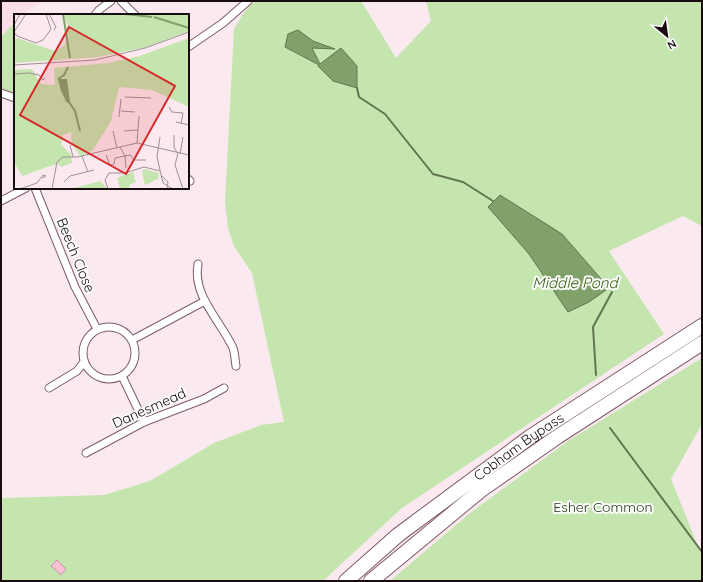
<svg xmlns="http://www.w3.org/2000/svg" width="703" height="582" viewBox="0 0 703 582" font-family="Quicksand,sans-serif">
<rect width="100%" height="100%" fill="#fae9ef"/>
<polygon fill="#fbdde7" points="1,1 43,1 20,15 15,15 15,21 1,38"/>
<g fill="#c4e6ae">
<polygon points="254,1 361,1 396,58 431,21 426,1 702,1 702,226 683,216 609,251 664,334 402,508 323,581 1,581 1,498 104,495 150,481 214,443 261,425 284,422 252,273 234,246 228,228 225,202 234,29 243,14"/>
<polygon points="13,24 15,28 15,94 1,89 1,37"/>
<polygon points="702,358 702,424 671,479 702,556 702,581 390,581 470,513 568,441"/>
</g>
<g fill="#80a26a" stroke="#61754f">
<polygon points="298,30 313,41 335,49 312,48 320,64 341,48 357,66 357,88 333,81 318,66 319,65 285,47 288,34"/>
<polygon points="500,195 562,234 609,288 589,302 568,312 529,254 488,207"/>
</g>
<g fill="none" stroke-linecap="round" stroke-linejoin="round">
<g stroke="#61754f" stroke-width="2">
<polyline points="357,88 359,97 385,114 433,174 463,182 493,201"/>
<polyline points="596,375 593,327 612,292"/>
<polyline points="610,428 702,552"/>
</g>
</g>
<polygon fill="#fac1d5" stroke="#c09aa7" points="57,560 66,569 61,575 51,566"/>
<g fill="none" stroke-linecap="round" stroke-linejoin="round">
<defs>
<g id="street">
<polyline points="121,1 135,15"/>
<polyline points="95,15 99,10 111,1"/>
<polyline points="188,47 223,23 248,1"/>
<polyline points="1,93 15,98"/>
<polyline points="188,179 190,181"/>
<polyline points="35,188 75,287 97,329"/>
<polyline points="1,201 26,188"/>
<path d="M198,264C192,296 221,321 233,348C235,353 235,361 236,366"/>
<circle cx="109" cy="353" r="26"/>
<polyline points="132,340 205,301"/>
<polyline points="122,376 144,422"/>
<polyline points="49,388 77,371 84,362"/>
<polyline points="86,453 144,422 204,399 224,388"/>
</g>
<g id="highway">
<path id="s1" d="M346,581L398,535L530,437L702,326"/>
<polyline points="371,581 481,490 557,437 702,343"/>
</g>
</defs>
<use href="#street" stroke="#7e5b67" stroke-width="9"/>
<use href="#highway" stroke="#7e5b67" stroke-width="16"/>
<use href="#street" stroke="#fff" stroke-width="7"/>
<use href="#highway" stroke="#fff" stroke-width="14"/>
</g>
<g text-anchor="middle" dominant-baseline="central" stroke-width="4" stroke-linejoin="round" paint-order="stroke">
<g font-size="14" fill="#190c11" stroke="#fbfbfb">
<text transform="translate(76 255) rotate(68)">Beech Close</text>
<text transform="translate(149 408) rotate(-24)">Danesmead</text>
<text stroke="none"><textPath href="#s1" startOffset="219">Cobham Bypass</textPath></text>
</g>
<g font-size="14" fill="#233a11" stroke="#fbfbfb">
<text x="603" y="507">Esher Common</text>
</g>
<g font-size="15" font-style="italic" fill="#37610e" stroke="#fbfbfb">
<text x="575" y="282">Middle Pond</text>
</g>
</g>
<g transform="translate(14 14)">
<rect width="175" height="175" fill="#fae9ef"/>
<path d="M49,0H175V17L132,33L84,43L0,49V27L3,24L41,37L51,31L54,11ZM175,24V93L138,76L105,73L97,107L79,136L66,142L58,130L57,118L49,121L47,130L57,141L58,149L47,153L44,150L36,152L8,162L0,148V56L18,55L27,70L41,71L40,54L94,49L126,42ZM130,155L145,159L144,165L131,171L128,158ZM119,158L122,168L115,171L116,175H103L106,174L103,164ZM86,167L94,175H57Z" fill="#c4e6ae"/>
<path d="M44,65H53L56,88L53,89L47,77Z" fill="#80a26a"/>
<path fill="none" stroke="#80a26a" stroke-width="2" d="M49,0L56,44M111,0L138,3M140,3L175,14M44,65L50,61L54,53M55,88L61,97L66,117"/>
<path fill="none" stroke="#a09196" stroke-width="1" d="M12,0L0,18L3,22L22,29L29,26L37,15L32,0M35,0L42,13L40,16M0,11L6,0M0,51L81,46L131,34L175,18M0,60L15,59L25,61L29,66L31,64M111,83L137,84M155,93L158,98L169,99L167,110M107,97L121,98M105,103L107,85M162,108L175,111M99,117L103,134M110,117L124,116M160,121V133L163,139M146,123L143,143L149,169L159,175M123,129L125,102M56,131L59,143M106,133L111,142L116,141L120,146H132M164,139L161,151L169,175M166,140L169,123M92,141L96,151L100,150L101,144L111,142L112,154M68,142L74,158M148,162L154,168L153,175M50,168L56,162L80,156M6,175L23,169L29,161L32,162L28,164M38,175L43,148L49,143H63L123,129L175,141M94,175L91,166L95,159H111L130,153L146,157"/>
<path fill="#d62828" fill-opacity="0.15" stroke="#d62828" stroke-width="2" d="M55,13L161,72L112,160L6,101Z"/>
<rect width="175" height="175" fill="none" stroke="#190c11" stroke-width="2"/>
</g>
<rect width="703" height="582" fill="none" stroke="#190c11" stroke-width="4"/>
<g transform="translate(667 36) rotate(151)" stroke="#fbfbfb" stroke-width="3" paint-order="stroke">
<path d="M0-3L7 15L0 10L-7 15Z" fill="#190c11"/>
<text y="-6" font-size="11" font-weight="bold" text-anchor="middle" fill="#190c11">N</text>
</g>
</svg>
